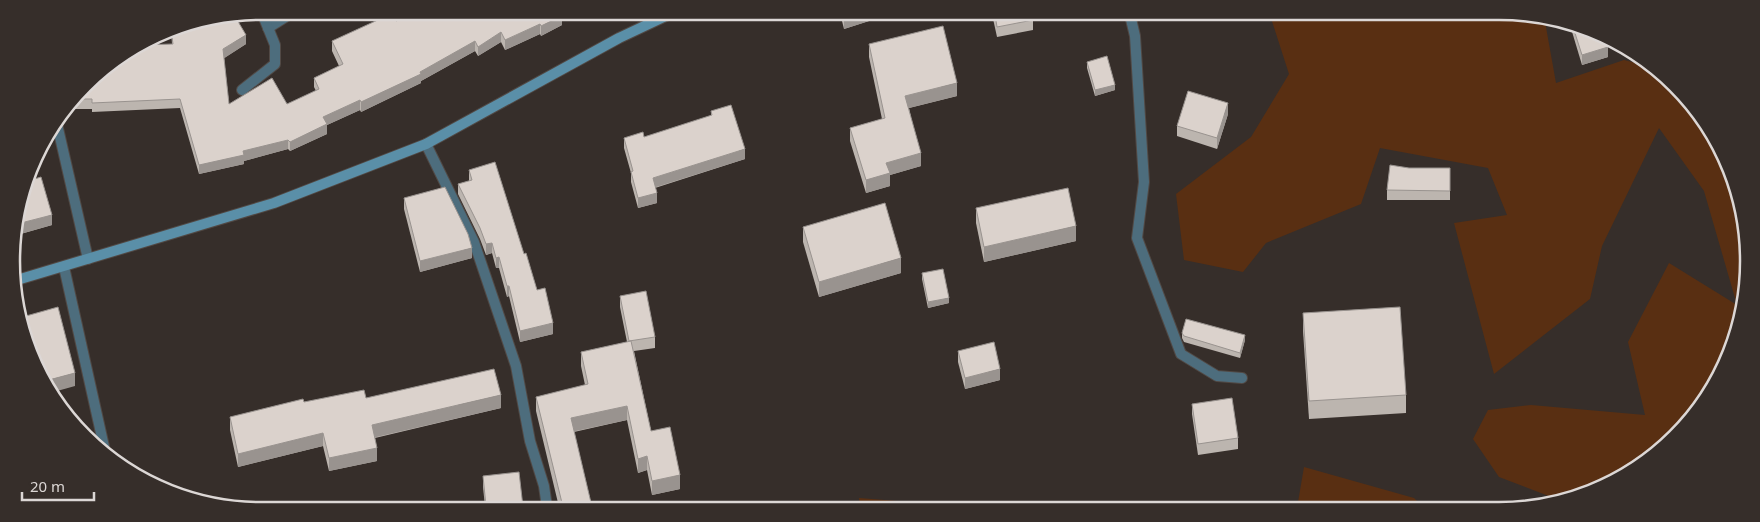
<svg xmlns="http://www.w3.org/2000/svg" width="1760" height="522" viewBox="0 0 1760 522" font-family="'Noto Sans',sans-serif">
<rect width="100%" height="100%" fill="#362e2a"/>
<g fill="#592f12">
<polygon points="1270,15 1544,16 1556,83 1624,60 1652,67 1707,122 1744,213 1744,310 1715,386 1664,449 1609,485 1559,500 1499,477 1473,439 1488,410 1531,405 1645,415 1628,342 1669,263 1737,305 1704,191 1659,128 1602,246 1590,299 1494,374 1454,223 1507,215 1488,168 1380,148 1361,204 1266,243 1243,272 1184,260 1176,194 1251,137 1289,74"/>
<polygon points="1304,467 1414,498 1424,508 1297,508"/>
<polygon points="859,498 974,507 860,507"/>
</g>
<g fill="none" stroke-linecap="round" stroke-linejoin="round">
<defs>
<g id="street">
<polyline points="1130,15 1135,36 1144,182 1137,238 1181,354 1217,376 1242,378"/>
<polyline points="268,28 295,11"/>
<polyline points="242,90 275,64 275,45 262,13 258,12"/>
<polyline points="57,124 88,259"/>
<polyline points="426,144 474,242 516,366 530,441 544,486 547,507"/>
<polyline points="64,267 105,451"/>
</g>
<polyline id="secondary" points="17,280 274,203 426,144 619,38 672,13"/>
</defs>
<use href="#street" stroke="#514945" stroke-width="12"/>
<use href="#secondary" stroke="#514945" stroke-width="12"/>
<use href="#street" stroke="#4d6d7d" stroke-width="10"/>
<use href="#secondary" stroke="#5a8fa8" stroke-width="10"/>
</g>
<g fill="#bcb5af">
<polygon points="840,13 869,14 869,21 844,29"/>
<polygon points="992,14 1032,14 1033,20 1033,30 997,37"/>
<polygon points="396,21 562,25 541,36 540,34 505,50 501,42 478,56 475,51 421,81 421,83 361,112 360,110 327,125 327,134 290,151 288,149 244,161 244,164 199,174 180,108 92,112 92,109 69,109 96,73 172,44 171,29 246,44 224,58 229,104 287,104 316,91 314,87 314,78 339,66 332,51 332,41"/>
<polygon points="1570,25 1606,40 1608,57 1582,65"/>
<polygon points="869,44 957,96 909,108 921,166 890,175 890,186 866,193 850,141 850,128 882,119 869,57"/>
<polygon points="1087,62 1115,90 1095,96 1087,68"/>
<polygon points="711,111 745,159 655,188 657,203 638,208 631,182 631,173 624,148 624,138 644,137 711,116"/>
<polygon points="1228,114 1217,149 1177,136 1177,126"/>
<polygon points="1409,168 1450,168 1450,200 1387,200 1387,190"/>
<polygon points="469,170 524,254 553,334 520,342 509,296 507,297 499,268 496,268 492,253 486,255 480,239 458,194 458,184 469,181"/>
<polygon points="28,181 52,225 17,235 14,225"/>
<polygon points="404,198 472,258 420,272 404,209"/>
<polygon points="976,208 1076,241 984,262 976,223"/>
<polygon points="803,227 901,273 819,297 803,242"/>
<polygon points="922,273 949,303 928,308 922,279"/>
<polygon points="620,296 655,337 655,348 634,351 651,431 680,489 652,495 647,470 638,473 627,420 574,432 592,507 559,507 536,411 536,397 585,385 581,366 581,352 627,342 620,307"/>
<polygon points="1303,313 1406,395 1406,413 1309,419 1303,331"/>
<polygon points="1182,333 1245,340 1240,358 1184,342 1182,338"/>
<polygon points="958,351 1000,380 965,389 958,362"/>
<polygon points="366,398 501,408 375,438 377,461 329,471 323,446 238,467 230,430 230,417 304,402"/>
<polygon points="1192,404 1238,438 1238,449 1198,455 1192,414"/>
<polygon points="483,476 523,507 485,506 483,487"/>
</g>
<g fill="#99938f">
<polygon points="859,14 869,14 869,21 844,29 844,18"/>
<polygon points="562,16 562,25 541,36 541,26"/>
<polygon points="540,24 540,34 505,50 505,40"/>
<polygon points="501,32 501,42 478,56 478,47"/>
<polygon points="246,35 246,44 223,59 223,49"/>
<polygon points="475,41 475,51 421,81 421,83 361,112 361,102 420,72"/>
<polygon points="1608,47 1608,57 1582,65 1582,55"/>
<polygon points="957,83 957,96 905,109 905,96"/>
<polygon points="1115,85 1115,90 1095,96 1095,90"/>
<polygon points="360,100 360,110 327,125 327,134 290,151 290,142 323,117"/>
<polygon points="1228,103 1228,114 1217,149 1217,138"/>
<polygon points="288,140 288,149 244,161 244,164 199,174 199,165 243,151"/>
<polygon points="745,149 745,159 653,188 653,178"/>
<polygon points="921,153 921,166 890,175 890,186 866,193 866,180 886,163"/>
<polygon points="657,193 657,203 638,208 638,198"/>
<polygon points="52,215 52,225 17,235 17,224"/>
<polygon points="1076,226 1076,241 984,262 984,247"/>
<polygon points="492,243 492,253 486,255 486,244"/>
<polygon points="472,248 472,258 420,272 420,261"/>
<polygon points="499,257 499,268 496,268 496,258"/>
<polygon points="901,258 901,273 819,297 819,282"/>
<polygon points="507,286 509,286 509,296 507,297"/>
<polygon points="949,298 949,303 928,308 928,302"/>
<polygon points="553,323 553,334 520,342 520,331"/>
<polygon points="1245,335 1245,340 1240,358 1240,353"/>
<polygon points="1000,369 1000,380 965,389 965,378"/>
<polygon points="75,373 75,386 50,393 45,381"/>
<polygon points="501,395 501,408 372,438 372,425"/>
<polygon points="627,406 627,420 571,432 571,418"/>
<polygon points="323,433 323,446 238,467 238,454"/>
<polygon points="377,448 377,461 329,471 329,458"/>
<polygon points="647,456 647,470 638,473 638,459"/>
<polygon points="680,475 680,489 652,495 652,481"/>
</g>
<g fill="#dbd2cc" stroke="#99938f">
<polygon points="411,12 560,12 562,16 541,26 540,24 505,40 501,32 478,47 475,41 420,72 421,74 361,102 360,100 323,117 327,124 290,142 288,140 243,151 244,155 199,165 180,99 92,103 92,99 76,99 96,73 142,45 173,44 171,29 192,25 236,18 246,35 223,49 229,104 272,78 287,104 319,89 314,78 343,64 332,41 393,13 396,21"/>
<polygon points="843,13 859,14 844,18"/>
<polygon points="995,14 1032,14 1033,20 997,27"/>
<polygon points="943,26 957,83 905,96 921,153 886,163 890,173 866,180 850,128 885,118 869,44"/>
<polygon points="1573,27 1606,40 1608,47 1582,55"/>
<polygon points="1107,56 1115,85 1095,90 1087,62"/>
<polygon points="1188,91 1228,103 1217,138 1177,126"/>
<polygon points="731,105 745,149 653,178 657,193 638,198 631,172 633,171 624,138 643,132 644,137 712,115 711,111"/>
<polygon points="495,162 524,254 526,253 537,290 545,288 553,323 520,331 509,286 507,286 499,257 496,258 492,243 486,244 480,228 458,184 472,180 469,170"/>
<polygon points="1390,165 1409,168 1450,168 1450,191 1387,190"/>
<polygon points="41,177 52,215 17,224 16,220 28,181"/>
<polygon points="445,187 468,234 472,248 420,261 404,198"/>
<polygon points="1068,188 1076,226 984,247 976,208"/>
<polygon points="885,203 901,258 819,282 803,227"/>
<polygon points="943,269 949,298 928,302 922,273"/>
<polygon points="646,291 655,337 629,341 620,296"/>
<polygon points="58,307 75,373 45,381 20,325 19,310 24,309 26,316"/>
<polygon points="1400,307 1406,395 1309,401 1303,313"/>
<polygon points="1186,319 1245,335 1240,353 1184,336 1182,333"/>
<polygon points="631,341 651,431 670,427 680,475 652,481 647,456 638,459 627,406 571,418 592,507 563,507 536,397 588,384 581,352"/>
<polygon points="994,342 1000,369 965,378 958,351"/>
<polygon points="494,369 501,395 372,425 377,448 329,458 323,433 238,454 230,417 303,399 304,402 364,390 366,398"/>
<polygon points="1232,398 1238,438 1198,444 1192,404"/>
<polygon points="519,472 523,507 486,506 483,476"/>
</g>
<path d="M0 0H1760V522H0ZM261 20H1499A241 241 0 0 1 1740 261V261A241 241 0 0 1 1499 502H261A241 241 0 0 1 20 261V261A241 241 0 0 1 261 20Z" fill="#362e2a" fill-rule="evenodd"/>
<path fill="none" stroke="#dcd7d5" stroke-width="2.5" d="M261 20H1499A241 241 0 0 1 1740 261V261A241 241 0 0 1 1499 502H261A241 241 0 0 1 20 261V261A241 241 0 0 1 261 20Z"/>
<path d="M22 492v8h72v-8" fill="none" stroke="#dcd7d5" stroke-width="2.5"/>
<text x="30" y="492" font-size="15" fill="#dcd7d5" stroke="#362e2a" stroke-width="4" paint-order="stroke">20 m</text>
</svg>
